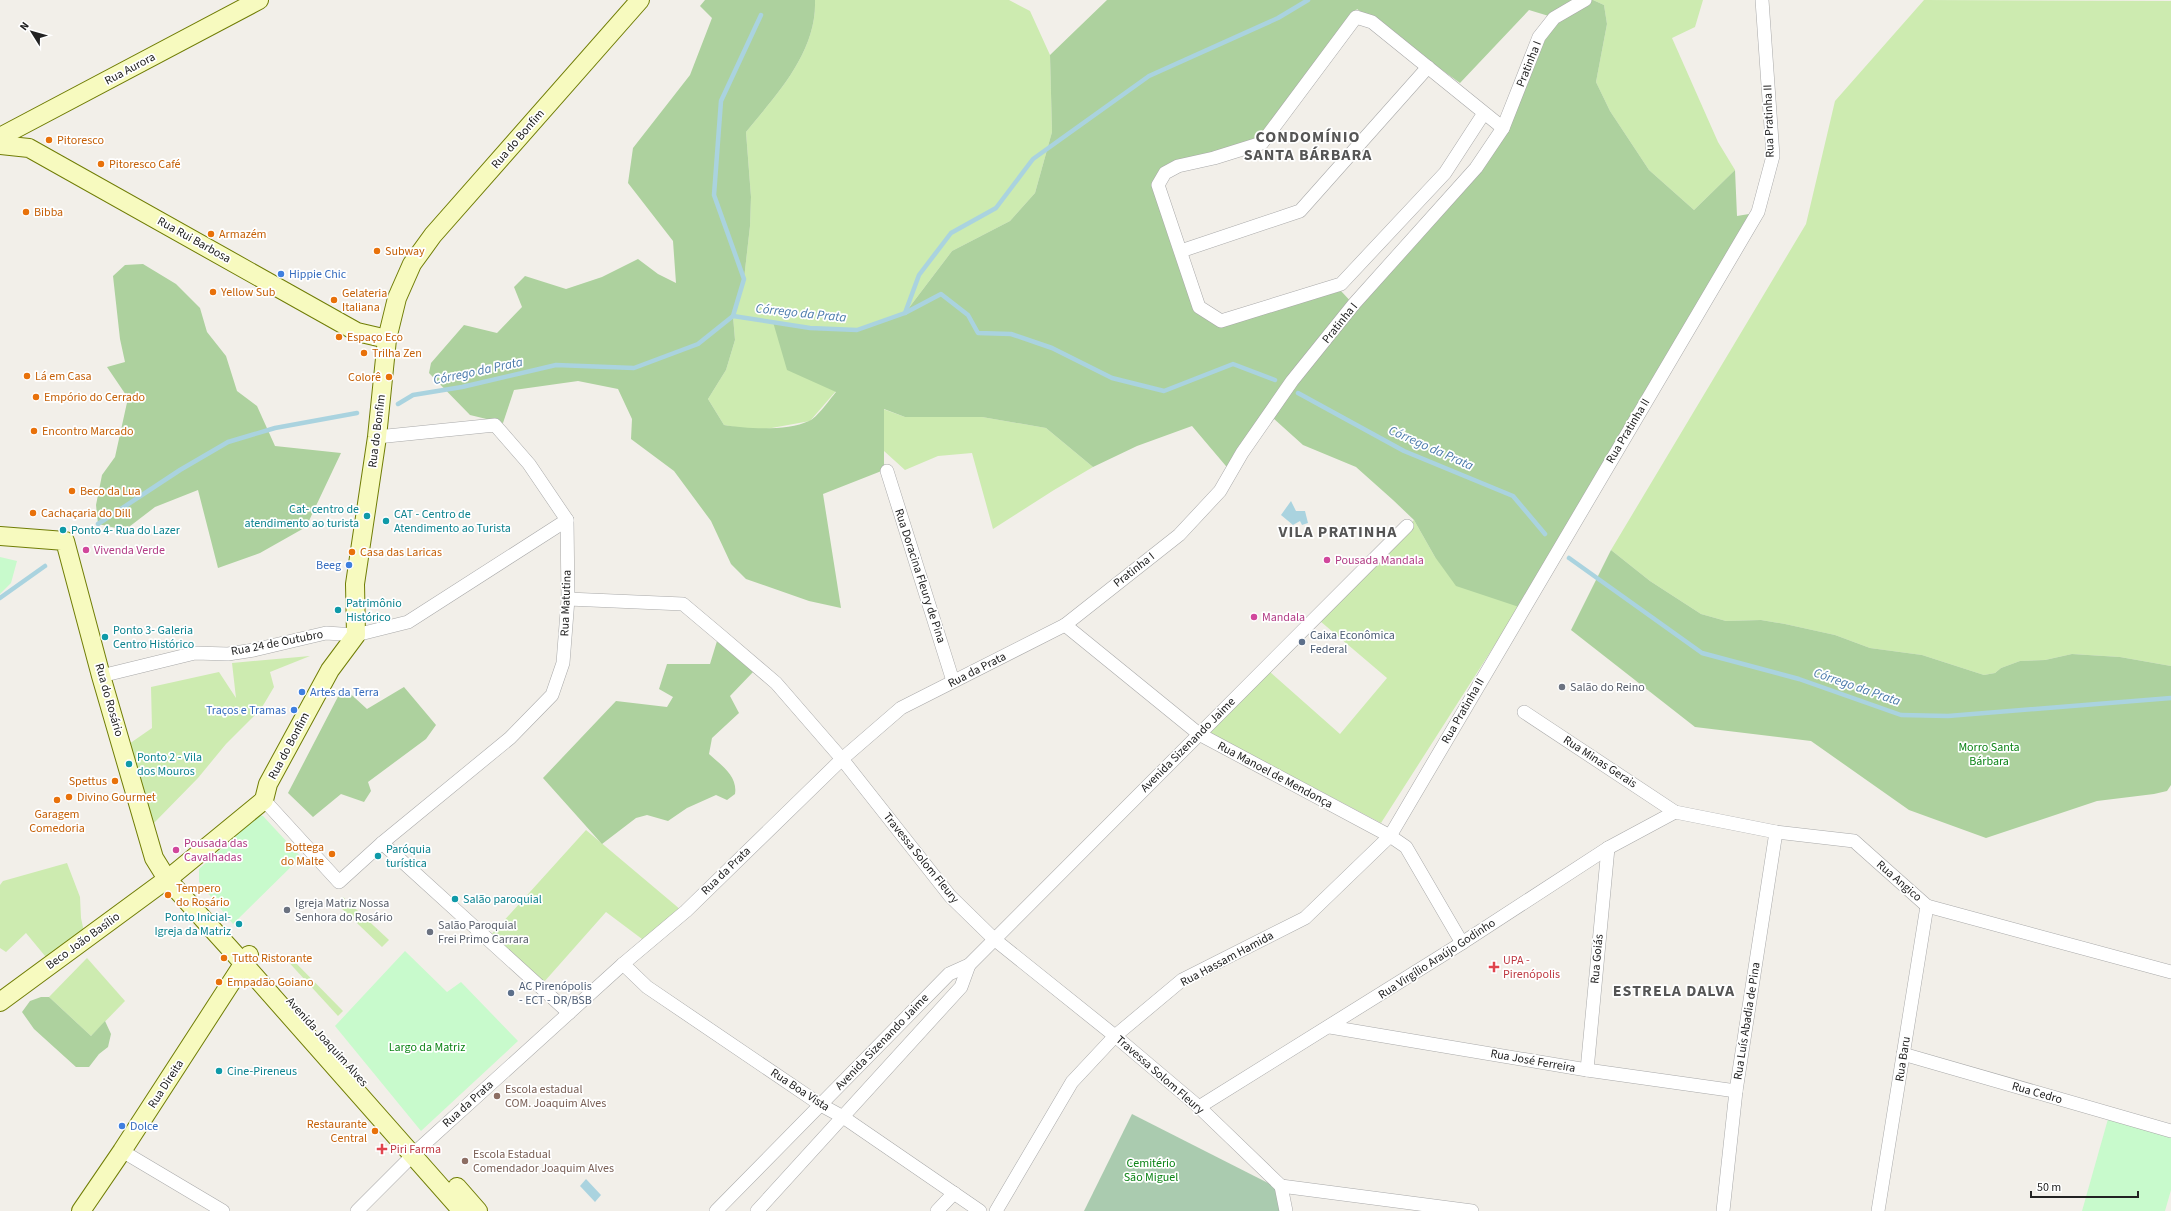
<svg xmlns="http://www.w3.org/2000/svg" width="2171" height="1211" viewBox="0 0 2171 1211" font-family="'Source Sans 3',sans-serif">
<rect width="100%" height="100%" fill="#f2efe9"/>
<g fill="#cdebb0">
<path d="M815,0H1009L1030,11L1050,55L1052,132L1035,193L1010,221L952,251L905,313L857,330L810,328L773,322L836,391L810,421L755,431L724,425L708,399L726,370L735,340L733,316L744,279L750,226L751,197L746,132C777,94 817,52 815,0Z"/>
<polygon points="1593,0 1703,0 1695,27 1672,38 1718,142 1735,170 1694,210 1649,170 1610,111 1596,82 1607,24 1604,5"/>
<polygon points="1924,0 2171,1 2171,666 2120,657 2072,654 2045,660 2020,661 2001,668 1995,673 1984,675 1922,655 1870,648 1835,635 1785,624 1761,620 1726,621 1701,614 1650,581 1611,550 1806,224 1835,101"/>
<polygon points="883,409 905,417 982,417 1046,428 1093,467 1054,490 993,529 972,453 938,456 905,470 884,451"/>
<polygon points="1414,520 1435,557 1519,607 1381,823 1206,731 1269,671 1340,734 1387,678 1320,621"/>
<polygon points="310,656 270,672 274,687 261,709 226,744 198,778 153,824 129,744 152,728 151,687 219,672 236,698 232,663"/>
<polygon points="586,830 681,910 646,942 606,912 544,982 490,936"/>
<polygon points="67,863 80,897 81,918 84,932 50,962 26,933 6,952 0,948 0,885 3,881"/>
<polygon points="343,897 389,940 382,947 336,903"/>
<polygon points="287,954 343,1011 338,1016 284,957"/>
<polygon points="87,958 125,1001 91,1036 49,997"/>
</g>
<g fill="#add19e" fill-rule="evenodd">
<path d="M705,0H815C817,52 777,94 746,132L751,197L750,226L744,279L733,316L735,340L726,370L708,399L724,425C747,429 788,431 809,421C817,418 830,399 836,392L787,370L773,322L810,328L857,330L905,313L952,251L1010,221L1035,193L1052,132L1050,55L1107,0H1593L1604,5L1607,24L1596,82L1610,111L1649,170L1694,210L1735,170L1737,216L1755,213L1519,607L1456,586L1435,557L1414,520L1393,500L1356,467L1303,445L1273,418L1231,472L1192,426L1137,446L1093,467L1046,428L982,417H905L884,409V470L823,494L841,608L809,601L746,579L731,564L711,521L674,471L631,439L632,419L618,389L578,381L514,390L503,423L470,415L429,373L431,363L464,325L497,333L522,307L514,287L525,276L566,289L602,277L638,259L658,274L676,283L673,241L628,183L633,148L690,75L712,18L700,6ZM1357,9L1460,83L1529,10L1552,17L1476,168L1355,306L1341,291L1222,324L1195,309L1156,183L1210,155L1262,139Z"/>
<polygon points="143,264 176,284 200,308 207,332 226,356 237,391 257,406 275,446 341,453 306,527 260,553 218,568 198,490 155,507 125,530 98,524 96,505 102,475 115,457 128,398 107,367 125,362 120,339 113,276 125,265"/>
<polygon points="1611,550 1650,581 1701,614 1726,621 1761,620 1785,624 1835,635 1870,648 1922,655 1984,675 1995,673 2001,668 2020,661 2045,660 2072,654 2120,657 2171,666 2171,785 2167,791 2154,794 2097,801 1986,838 1909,810 1811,741 1695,727 1571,630"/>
<path d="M717,641L754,671L730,696L739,713L712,738L709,754C721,765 738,776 735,794L727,800L716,795L687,808L668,821L647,815L636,818L602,844L543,778L616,701L667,707L673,697L659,689L667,664H710Z"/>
<polygon points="343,687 367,709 404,687 436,725 426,739 368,782 371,791 364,802 341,794 313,817 288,793"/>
<polygon points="41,997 49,997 91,1036 105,1021 111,1034 108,1047 99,1054 89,1067 76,1067 34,1029 22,1012 30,1001"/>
</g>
<polygon fill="#aacbaf" points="1132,1114 1276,1187 1280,1211 1084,1211"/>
<g fill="#c8facc">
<polygon points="0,557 17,561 11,583 0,594"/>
<polygon points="259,815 263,816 301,857 233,924 199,882 199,869"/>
<polygon points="405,951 447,992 461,982 518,1041 421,1131 335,1026"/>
<polygon points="2108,1119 2171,1136 2171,1190 2165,1211 2082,1211"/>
</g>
<g fill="#aad3df">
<polygon points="1291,501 1296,511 1305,511 1308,523 1302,525 1300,521 1293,525 1281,515"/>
<polygon points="586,1179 601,1195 595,1202 580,1186"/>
</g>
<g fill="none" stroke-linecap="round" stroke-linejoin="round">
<g stroke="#aad3df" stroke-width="4.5">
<polyline points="905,313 919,275 951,233 996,208 1033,159 1149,76 1278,18 1308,0"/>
<polyline points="733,316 744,279 714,195 721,101 761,15"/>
<polyline points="1298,393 1404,451 1513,496 1545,534"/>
<polyline points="398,404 413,395 462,387 556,365 634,368 698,344 733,316 810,328 857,330 905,313 941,294 968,315 978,333 1011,334 1052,348 1112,378 1164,391 1233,364 1275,380"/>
<polyline points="98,524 180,470 228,442 275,428 357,413"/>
<polyline points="1569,558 1702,653 1799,679 1901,715 1948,716 2171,698"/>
<polyline points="0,598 45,566"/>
</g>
<defs>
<g id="street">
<polyline points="1484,113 1445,173 1341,284 1221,321 1199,307 1158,185 1165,173 1178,166 1214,158 1262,143 1356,17 1372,22 1503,128"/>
<polyline points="1181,251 1300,211 1428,67"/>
<polyline points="887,471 953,681"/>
<polyline points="568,599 683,604 721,636 776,683 842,759 950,896 994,939 1115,1036 1199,1107 1281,1186"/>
<polyline points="1065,625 1199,734 1390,836 1406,847 1462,943"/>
<polyline points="101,676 195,653 228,654 254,650 326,633 356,635 408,622 567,520"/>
<polyline points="1524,712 1675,812 1776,832 1854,841 1927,906 2171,972"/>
<polyline points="264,800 339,882 382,843 510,738 552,695 563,663 568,599 567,520 529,464 495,425 377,437"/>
<polyline points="382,843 569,1013"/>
<polyline points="623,964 647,987 821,1105 843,1117 980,1211"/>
<polyline points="1330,1027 1587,1070 1736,1091"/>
<polyline points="1903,1054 2171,1131"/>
<polyline points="1587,1070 1608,848"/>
<polyline points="1199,1107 1462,943 1608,848 1675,812"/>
<polyline points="122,1151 223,1211"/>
<polyline points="1281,1186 1472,1211"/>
<polyline points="1281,1186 1286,1211"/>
<polyline points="357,1211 421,1147 623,964 686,911 842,759 901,708 1065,625 1179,535 1220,491 1242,453 1292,381 1354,304 1476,168 1503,128 1539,37 1554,18 1585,0"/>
<polyline points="716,1211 949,974 969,965 1407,526"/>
<polyline points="757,1211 961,987 969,965"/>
<polyline points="937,1211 954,1193"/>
<polyline points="996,1211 1072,1082 1115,1036 1182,980 1305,918 1390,836 1758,212 1773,156 1762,0"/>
<polyline points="1723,1211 1736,1091 1776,832"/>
<polyline points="1878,1211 1927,906"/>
</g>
<g id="secondary">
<polyline points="0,137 259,0"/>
<polyline points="0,145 29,148 357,332 387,339"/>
<polyline points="0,536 65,541 101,676 154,858 167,879 243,963 462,1211"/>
<polyline points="0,1002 174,874 264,800 268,784 330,670 356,635 355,584 377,437 387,339 397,298 412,264 433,235 640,0"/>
<polyline points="457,1187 478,1211"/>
<polyline points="81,1211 122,1151 249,955"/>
</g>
</defs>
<use href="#street" stroke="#a9a9a9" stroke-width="14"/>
<use href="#secondary" stroke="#707d05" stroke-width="20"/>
<use href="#street" stroke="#fff" stroke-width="13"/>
<use href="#secondary" stroke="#f7fabf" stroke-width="18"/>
</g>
<g fill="#e8710a" stroke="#fff" stroke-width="1.5">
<circle cx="49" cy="140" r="4"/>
<circle cx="101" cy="164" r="4"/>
<circle cx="26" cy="212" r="4"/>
<circle cx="211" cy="234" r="4"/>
<circle cx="377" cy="251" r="4"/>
<circle cx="213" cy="292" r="4"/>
<circle cx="334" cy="300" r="4"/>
<circle cx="339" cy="337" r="4"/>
<circle cx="364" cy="353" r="4"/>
<circle cx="27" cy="376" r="4"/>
<circle cx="389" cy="377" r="4"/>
<circle cx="36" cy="397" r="4"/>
<circle cx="34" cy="431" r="4"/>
<circle cx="72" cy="491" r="4"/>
<circle cx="33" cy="513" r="4"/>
<circle cx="352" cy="552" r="4"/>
<circle cx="115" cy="781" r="4"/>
<circle cx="69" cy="797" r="4"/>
<circle cx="57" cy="800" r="4"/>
<circle cx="332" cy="854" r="4"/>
<circle cx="168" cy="895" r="4"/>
<circle cx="224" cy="958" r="4"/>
<circle cx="219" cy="982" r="4"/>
<circle cx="375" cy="1131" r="4"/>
</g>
<g fill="#3f7fe0" stroke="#fff" stroke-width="1.5">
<circle cx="281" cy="274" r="4"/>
<circle cx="349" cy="565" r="4"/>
<circle cx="302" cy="692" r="4"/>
<circle cx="294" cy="710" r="4"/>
<circle cx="122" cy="1126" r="4"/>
</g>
<g fill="#0f9aa8" stroke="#fff" stroke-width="1.5">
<circle cx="367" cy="516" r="4"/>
<circle cx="386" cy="521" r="4"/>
<circle cx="63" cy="530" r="4"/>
<circle cx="338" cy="610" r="4"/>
<circle cx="105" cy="637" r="4"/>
<circle cx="129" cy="764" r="4"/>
<circle cx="378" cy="856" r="4"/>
<circle cx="455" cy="899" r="4"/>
<circle cx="239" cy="924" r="4"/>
<circle cx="219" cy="1071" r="4"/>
</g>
<g fill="#d1479c" stroke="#fff" stroke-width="1.5">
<circle cx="86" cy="550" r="4"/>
<circle cx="1327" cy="560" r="4"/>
<circle cx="1254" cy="617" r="4"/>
<circle cx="176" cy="850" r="4"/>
</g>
<g fill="#5c6f8a" stroke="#fff" stroke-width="1.5">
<circle cx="1302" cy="642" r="4"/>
<circle cx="511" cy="993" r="4"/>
</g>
<g fill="#6b7280" stroke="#fff" stroke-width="1.5">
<circle cx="1562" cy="687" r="4"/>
<circle cx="287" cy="910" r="4"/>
<circle cx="430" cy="932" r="4"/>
</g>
<g fill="#e0444e" stroke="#fff" stroke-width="1.5">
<path d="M1492 961h4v4h4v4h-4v4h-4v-4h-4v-4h4z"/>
<path d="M380 1143h4v4h4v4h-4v4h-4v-4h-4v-4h4z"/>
</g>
<g fill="#8d6e63" stroke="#fff" stroke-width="1.5">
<circle cx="497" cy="1096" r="4"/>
<circle cx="465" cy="1161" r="4"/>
</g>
<g text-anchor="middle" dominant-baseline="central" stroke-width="3.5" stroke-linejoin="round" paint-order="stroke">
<g font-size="12" fill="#222" stroke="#fff">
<text transform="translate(1529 64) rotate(-68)">Pratinha I</text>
<text transform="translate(130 69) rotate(-28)">Rua Aurora</text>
<text transform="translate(1769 121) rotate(-92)">Rua Pratinha II</text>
<text transform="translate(518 139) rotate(-49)">Rua do Bonfim</text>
<text transform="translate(194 240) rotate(29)">Rua Rui Barbosa</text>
<text transform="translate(1340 323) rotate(-51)">Pratinha I</text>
<text transform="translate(377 431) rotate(-83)">Rua do Bonfim</text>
<text transform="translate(1628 431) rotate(-59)">Rua Pratinha II</text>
<text transform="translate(1134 570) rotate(-38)">Pratinha I</text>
<text transform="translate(920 576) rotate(72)">Rua Doracina Fleury de Pina</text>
<text transform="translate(566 603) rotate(-88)">Rua Matutina</text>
<text transform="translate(277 643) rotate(-11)">Rua 24 de Outubro</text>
<text transform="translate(977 670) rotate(-27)">Rua da Prata</text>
<text transform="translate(109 700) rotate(74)">Rua do Rosário</text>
<text transform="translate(1463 711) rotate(-60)">Rua Pratinha II</text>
<text transform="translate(1188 745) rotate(-45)">Avenida Sizenando Jaime</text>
<text transform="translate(289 746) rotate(-62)">Rua do Bonfim</text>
<text transform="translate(1600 762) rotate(33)">Rua Minas Gerais</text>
<text transform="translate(1275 775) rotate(28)">Rua Manoel de Mendonça</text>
<text transform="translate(921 858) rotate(51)">Travessa Solom Fleury</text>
<text transform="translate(726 871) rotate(-44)">Rua da Prata</text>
<text transform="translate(1899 881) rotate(41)">Rua Angico</text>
<text transform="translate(83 941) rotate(-36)">Beco João Basílio</text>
<text transform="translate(1227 959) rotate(-28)">Rua Hassam Hamida</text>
<text transform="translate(1437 959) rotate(-33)">Rua Virgílio Araújo Godinho</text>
<text transform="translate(1597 959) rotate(-85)">Rua Goiás</text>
<text transform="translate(1747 1021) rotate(-81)">Rua Luís Abadia de Pina</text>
<text transform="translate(327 1042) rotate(48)">Avenida Joaquim Alves</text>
<text transform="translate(882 1042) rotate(-46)">Avenida Sizenando Jaime</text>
<text transform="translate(1903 1059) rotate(-81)">Rua Baru</text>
<text transform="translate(1533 1061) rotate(10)">Rua José Ferreira</text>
<text transform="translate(1160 1075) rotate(41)">Travessa Solom Fleury</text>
<text transform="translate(166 1084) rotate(-57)">Rua Direita</text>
<text transform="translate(800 1090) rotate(33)">Rua Boa Vista</text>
<text transform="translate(2037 1093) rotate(16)">Rua Cedro</text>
<text transform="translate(468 1104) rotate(-42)">Rua da Prata</text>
</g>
<g font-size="12" fill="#c56008" stroke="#fff" text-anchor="start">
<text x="57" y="140">Pitoresco</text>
<text x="109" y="164">Pitoresco Café</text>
<text x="34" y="212">Bibba</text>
<text x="219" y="234">Armazém</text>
<text x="385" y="251">Subway</text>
<text x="221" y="292">Yellow Sub</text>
<text x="342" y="293">Gelateria<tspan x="342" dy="14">Italiana</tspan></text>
<text x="347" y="337">Espaço Eco</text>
<text x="372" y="353">Trilha Zen</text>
<text x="35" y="376">Lá em Casa</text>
<text x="381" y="377" text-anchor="end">Colorê</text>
<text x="44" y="397">Empório do Cerrado</text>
<text x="42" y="431">Encontro Marcado</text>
<text x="80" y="491">Beco da Lua</text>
<text x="41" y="513">Cachaçaria do Dill</text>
<text x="360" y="552">Casa das Laricas</text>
<text x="107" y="781" text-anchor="end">Spettus</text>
<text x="77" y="797">Divino Gourmet</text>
<text x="57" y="814" text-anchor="middle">Garagem<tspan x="57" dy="14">Comedoria</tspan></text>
<text x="324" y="847" text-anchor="end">Bottega<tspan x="324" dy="14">do Malte</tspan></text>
<text x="176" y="888">Tempero<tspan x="176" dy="14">do Rosário</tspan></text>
<text x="232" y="958">Tutto Ristorante</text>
<text x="227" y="982">Empadão Goiano</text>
<text x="367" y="1124" text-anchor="end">Restaurante<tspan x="367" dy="14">Central</tspan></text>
</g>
<g font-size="12" fill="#366cbe" stroke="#fff" text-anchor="start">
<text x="289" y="274">Hippie Chic</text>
<text x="341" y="565" text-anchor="end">Beeg</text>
<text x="310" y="692">Artes da Terra</text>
<text x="286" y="710" text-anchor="end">Traços e Tramas</text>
<text x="130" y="1126">Dolce</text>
</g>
<g font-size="12" fill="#0d838f" stroke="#fff" text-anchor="start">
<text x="359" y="509" text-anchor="end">Cat- centro de<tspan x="359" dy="14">atendimento ao turista</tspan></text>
<text x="394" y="514">CAT - Centro de<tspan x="394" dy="14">Atendimento ao Turista</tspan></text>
<text x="71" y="530">Ponto 4- Rua do Lazer</text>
<text x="346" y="603">Patrimônio<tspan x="346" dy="14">Histórico</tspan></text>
<text x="113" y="630">Ponto 3- Galeria<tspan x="113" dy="14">Centro Histórico</tspan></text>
<text x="137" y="757">Ponto 2 - Vila<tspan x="137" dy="14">dos Mouros</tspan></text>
<text x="386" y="849">Paróquia<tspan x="386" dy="14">turística</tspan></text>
<text x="463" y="899">Salão paroquial</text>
<text x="231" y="917" text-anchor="end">Ponto Inicial-<tspan x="231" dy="14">Igreja da Matriz</tspan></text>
<text x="227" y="1071">Cine-Pireneus</text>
</g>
<g font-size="12" fill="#b23c85" stroke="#fff" text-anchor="start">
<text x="94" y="550">Vivenda Verde</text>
<text x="1335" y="560">Pousada Mandala</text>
<text x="1262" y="617">Mandala</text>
<text x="184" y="843">Pousada das<tspan x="184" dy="14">Cavalhadas</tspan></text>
</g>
<g font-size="12" fill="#4e5e75" stroke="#fff" text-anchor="start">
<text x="1310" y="635">Caixa Econômica<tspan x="1310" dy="14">Federal</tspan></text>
<text x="519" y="986">AC Pirenópolis<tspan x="519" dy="14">- ECT - DR/BSB</tspan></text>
</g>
<g font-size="12" fill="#5b616d" stroke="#fff" text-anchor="start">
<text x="1570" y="687">Salão do Reino</text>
<text x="295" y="903">Igreja Matriz Nossa<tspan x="295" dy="14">Senhora do Rosário</tspan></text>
<text x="438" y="925">Salão Paroquial<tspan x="438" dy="14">Frei Primo Carrara</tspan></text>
</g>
<g font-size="12" fill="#0c8416" stroke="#fff">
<text x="1989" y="747">Morro Santa<tspan x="1989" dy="14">Bárbara</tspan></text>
<text x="427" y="1047">Largo da Matriz</text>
<text x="1151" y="1163">Cemitério<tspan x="1151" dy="14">São Miguel</tspan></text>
</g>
<g font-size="12" fill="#be3a42" stroke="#fff" text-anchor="start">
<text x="1503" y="960">UPA -<tspan x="1503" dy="14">Pirenópolis</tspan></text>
<text x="390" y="1149">Piri Farma</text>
</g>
<g font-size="12" fill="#785e54" stroke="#fff" text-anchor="start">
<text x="505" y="1089">Escola estadual<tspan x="505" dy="14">COM. Joaquim Alves</tspan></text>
<text x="473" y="1154">Escola Estadual<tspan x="473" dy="14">Comendador Joaquim Alves</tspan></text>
</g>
<g font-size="13" font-style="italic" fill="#4a7aab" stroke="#fff">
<text transform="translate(801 313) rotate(6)">Córrego da Prata</text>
<text transform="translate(478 371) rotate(-12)">Córrego da Prata</text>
<text transform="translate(1431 448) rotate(24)">Córrego da Prata</text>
<text transform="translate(1857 687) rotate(19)">Córrego da Prata</text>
</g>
<g font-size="16" font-weight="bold" letter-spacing="1" fill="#555" stroke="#fff">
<text x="1308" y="137">CONDOMÍNIO<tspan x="1308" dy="18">SANTA BÁRBARA</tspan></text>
<text x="1338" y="532">VILA PRATINHA</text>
<text x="1674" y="991">ESTRELA DALVA</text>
</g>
</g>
<g transform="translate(32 32) rotate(307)" stroke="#ffffff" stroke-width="3" paint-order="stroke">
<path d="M0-3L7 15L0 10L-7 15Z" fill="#222222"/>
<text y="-6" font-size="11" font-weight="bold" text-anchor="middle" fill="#222222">N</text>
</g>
<path d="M2031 1191v6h107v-6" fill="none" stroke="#222222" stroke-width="2"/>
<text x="2037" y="1191" font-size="12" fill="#222222" stroke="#ffffff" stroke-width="3" paint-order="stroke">50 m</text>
</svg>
